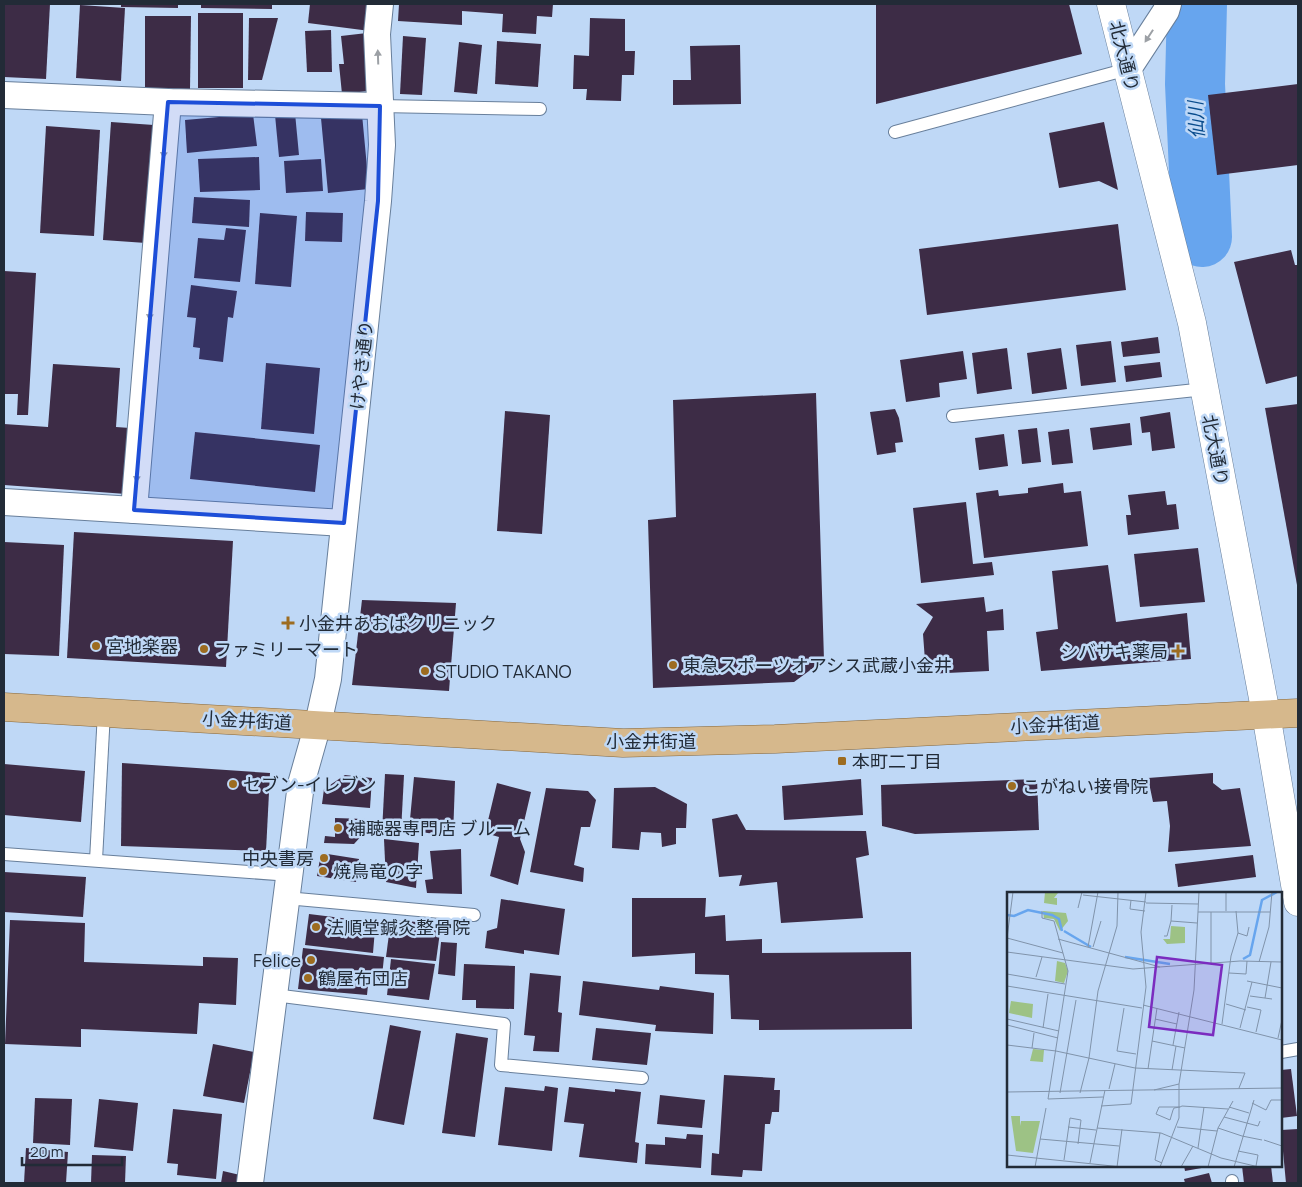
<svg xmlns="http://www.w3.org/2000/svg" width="1302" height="1187" viewBox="0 0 1302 1187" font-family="Manrope,'Noto Sans JP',sans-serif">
<rect width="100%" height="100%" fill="#bfd8f6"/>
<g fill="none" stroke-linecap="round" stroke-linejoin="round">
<polyline stroke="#67a5ee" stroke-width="60" points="1197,4 1195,84 1202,237"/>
</g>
<g fill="#3d2c46">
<polygon points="4,4 50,4 46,79 4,77"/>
<polygon points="121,4 178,4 178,8 121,7"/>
<polygon points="201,4 272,4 272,9 201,8"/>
<polygon points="310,4 373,4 370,31 308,23"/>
<polygon points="399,4 553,4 552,17 537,16 536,34 502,32 503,14 462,11 462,25 398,21"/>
<polygon points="876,4 1069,4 1082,54 876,104"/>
<polygon points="80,5 125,8 121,81 76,78"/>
<rect x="198" y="13" width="45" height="75"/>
<polygon points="145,16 191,16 190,89 145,88"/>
<polygon points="249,18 278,18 262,80 248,80"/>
<polygon points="590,18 625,19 625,51 635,51 634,75 622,75 621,101 586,100 587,89 573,89 574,55 589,56"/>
<polygon points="331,30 332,72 307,72 305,31"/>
<polygon points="367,33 370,62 365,62 368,91 342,94 339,64 344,64 341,36"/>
<polygon points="403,36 426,38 422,95 400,94"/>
<polygon points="497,41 541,44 538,87 495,84"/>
<polygon points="459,42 482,45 477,94 454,92"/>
<polygon points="740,45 741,104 673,105 673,80 691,80 690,46"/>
<polygon points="1298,84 1298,165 1217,175 1208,95"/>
<polygon points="295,113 299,155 279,157 275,115"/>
<polygon points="253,114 257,146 187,153 185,120"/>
<polygon points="362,114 369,189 328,193 321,118"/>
<polygon points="111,122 154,125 146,243 103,240"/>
<polygon points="1104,122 1118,190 1099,181 1059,188 1049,133"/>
<polygon points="46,126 100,130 94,236 40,233"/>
<polygon points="259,157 260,190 200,192 198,159"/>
<polygon points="321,159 323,191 286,193 284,161"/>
<polygon points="194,197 250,200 249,227 192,223"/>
<polygon points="306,212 343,213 342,242 305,241"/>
<polygon points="260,213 297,216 291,287 255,284"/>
<polygon points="1118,224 1126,290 927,315 919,249"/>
<polygon points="226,228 246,230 240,282 194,278 198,238 224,240"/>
<polygon points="1291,250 1295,265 1298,265 1298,376 1266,384 1234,262"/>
<polygon points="4,271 36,273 28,415 17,415 18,394 4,394"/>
<polygon points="191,285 237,291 233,318 228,317 223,362 199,359 200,348 193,347 196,318 187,317"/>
<polygon points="1158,337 1160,353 1123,357 1121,342"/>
<polygon points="1111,341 1116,382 1081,386 1076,345"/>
<polygon points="1007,348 1012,389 977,394 972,353"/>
<polygon points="1061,348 1067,389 1032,394 1027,353"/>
<polygon points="963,351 967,379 939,383 940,397 906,402 900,360"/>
<polygon points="1160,362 1162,377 1126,382 1124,366"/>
<polygon points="266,363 320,368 314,434 261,429"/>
<polygon points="53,364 120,368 116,427 130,428 126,494 4,485 4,424 48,427"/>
<polygon points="816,393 824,660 794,682 653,688 648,520 676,517 673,400"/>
<polygon points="1298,404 1298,585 1297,585 1265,408"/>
<polygon points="895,409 899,418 903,442 895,443 896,452 877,455 870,412"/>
<polygon points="505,411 550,415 542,534 497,531"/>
<polygon points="1170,412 1175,448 1152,451 1150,432 1142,433 1140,417"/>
<polygon points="1130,423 1132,445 1093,450 1090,428"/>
<polygon points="1037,428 1041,462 1022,464 1018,430"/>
<polygon points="1069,429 1073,463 1052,465 1048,432"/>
<polygon points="195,432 320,445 315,492 190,479"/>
<polygon points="1004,434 1008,466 979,470 975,438"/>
<polygon points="1063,483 1064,493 1081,491 1088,546 984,558 976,493 998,490 999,496 1028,493 1028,488"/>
<polygon points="1165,491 1167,505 1176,504 1179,529 1128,535 1126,515 1131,515 1128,495"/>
<polygon points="966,502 973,564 992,562 994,575 921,583 913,508"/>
<polygon points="74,532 233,541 226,667 67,658"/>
<polygon points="4,542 64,545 59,656 4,654"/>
<polygon points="1198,548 1205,602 1140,607 1134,554"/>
<polygon points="1108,565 1116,622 1187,613 1191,659 1041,671 1036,632 1058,629 1052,571"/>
<polygon points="984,597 986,612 1003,609 1004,630 987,631 989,671 926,674 923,634 933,617 916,604"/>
<polygon points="362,600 456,603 449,691 352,685"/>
<polygon points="122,763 270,773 266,851 121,846"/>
<polygon points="4,764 85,771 81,822 4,815"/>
<polygon points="1213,773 1213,783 1222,790 1240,788 1251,846 1168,852 1170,826 1167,801 1153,802 1148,778"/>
<polygon points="385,774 404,775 401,832 382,832"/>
<polygon points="345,775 372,778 370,808 322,804 324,789"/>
<polygon points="414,777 455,781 453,837 409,830"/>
<polygon points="861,779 863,815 784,820 782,786"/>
<polygon points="1037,779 1039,830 915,834 882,826 881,785"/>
<polygon points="497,783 531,792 520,839 525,852 518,885 490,876 499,837 485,833"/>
<polygon points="655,787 687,804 686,828 676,828 676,844 662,847 661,833 641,832 639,850 612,848 614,788"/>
<polygon points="546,788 588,791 596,800 590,827 581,827 574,865 584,868 583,882 530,872"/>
<polygon points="737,814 746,830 866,831 869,855 856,858 863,918 781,923 777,882 739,886 742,875 719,877 712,819"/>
<polygon points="335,818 365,819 365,832 354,844 324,843 325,836 335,837"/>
<polygon points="384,839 419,843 416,888 386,882"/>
<polygon points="461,849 462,894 427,893 425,880 433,879 430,851"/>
<polygon points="321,853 359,859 356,882 317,876"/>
<polygon points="1253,855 1256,877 1178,887 1175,864"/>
<polygon points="4,872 86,877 83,917 4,912"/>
<polygon points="632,898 706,898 705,917 725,915 726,941 762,939 762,953 911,952 912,1029 759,1030 759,1020 731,1019 729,975 695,974 695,953 632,957"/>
<polygon points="501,899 565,909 559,955 524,950 524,954 485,948 487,931 497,928"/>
<polygon points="309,914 366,921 364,927 375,929 373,953 305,945"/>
<polygon points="391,919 441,925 436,961 386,957"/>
<polygon points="10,920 85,923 84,962 203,966 203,957 238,958 236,1005 199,1003 197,1034 81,1029 81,1047 5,1044"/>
<polygon points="441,942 457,943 455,976 438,974"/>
<polygon points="303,948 384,957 381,986 368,985 367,995 298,989"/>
<polygon points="391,959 435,964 429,1000 387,995"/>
<polygon points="464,964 515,966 514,1009 476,1008 476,1000 462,1000"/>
<polygon points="530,973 561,976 558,1012 562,1013 559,1052 533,1051 535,1036 524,1035"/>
<polygon points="583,981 659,990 660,986 714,993 713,1034 655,1031 656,1025 579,1015"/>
<polygon points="390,1025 421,1031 404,1125 373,1119"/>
<polygon points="596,1028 651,1033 647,1065 592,1060"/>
<polygon points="456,1033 488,1038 475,1137 442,1133"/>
<polygon points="213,1044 254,1052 244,1103 203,1096"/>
<polygon points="1291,1069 1297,1116 1281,1118 1281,1070"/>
<polygon points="724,1075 775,1078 774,1090 780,1090 779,1112 772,1112 770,1124 765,1124 762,1171 743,1170 742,1177 711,1175 712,1153 719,1154"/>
<polygon points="545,1086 558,1088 552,1151 498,1145 505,1087 544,1091"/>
<polygon points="569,1087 615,1092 615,1089 641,1092 635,1142 639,1143 637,1163 579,1157 584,1124 564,1122"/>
<polygon points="660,1095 705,1100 702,1128 657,1124"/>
<polygon points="35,1098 72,1099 70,1145 33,1143"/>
<polygon points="99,1099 138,1103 133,1151 94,1147"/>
<polygon points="173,1109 222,1114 216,1179 177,1175 178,1164 167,1163"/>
<polygon points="1298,1129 1298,1183 1286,1183 1281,1130"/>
<polygon points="687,1134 703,1135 701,1168 645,1164 646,1144 665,1145 665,1137 686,1139"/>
<polygon points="26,1148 68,1152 66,1183 24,1183"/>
<polygon points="92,1155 126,1156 125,1183 91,1183"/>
<polygon points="1184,1166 1207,1166 1207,1167 1185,1171"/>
<polygon points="1242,1166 1271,1166 1273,1183 1244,1183"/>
<polygon points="223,1171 240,1175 239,1183 221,1183"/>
<polygon points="1209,1173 1212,1183 1185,1183 1184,1179"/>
</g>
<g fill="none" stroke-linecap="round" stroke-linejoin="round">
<defs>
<g id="lane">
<polyline points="380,106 540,109"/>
<polyline points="895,132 1128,69"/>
<polyline points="953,416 1205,389"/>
<polyline points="4,854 290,875"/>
<polyline points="96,860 104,712"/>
<polyline points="286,898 474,915"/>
<polyline points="274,995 504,1024 501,1065 642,1078"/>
<polyline points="1281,1052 1298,1049"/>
<polyline points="1232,1181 1232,1183"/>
</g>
<g id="street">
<polyline points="1128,69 1166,11 1168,4"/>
<polyline points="4,95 168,102 380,106"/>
<polyline points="4,502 344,523"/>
<polyline points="134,510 168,102"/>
<polyline points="250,1183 301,784 318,724 328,679 378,201 382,145 377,34 380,4"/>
</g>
<polyline id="secondary" points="1111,4 1192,323 1266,714 1298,902"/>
<polyline id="primary" points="4,707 623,743 775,739 1298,713"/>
</defs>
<use href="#lane" stroke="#687f9b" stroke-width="14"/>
<use href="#street" stroke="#687f9b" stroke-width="28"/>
<use href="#secondary" stroke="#687f9b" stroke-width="29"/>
<use href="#primary" stroke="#85673c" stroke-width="29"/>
<use href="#lane" stroke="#fff" stroke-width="12"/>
<use href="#street" stroke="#fff" stroke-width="26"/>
<use href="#secondary" stroke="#fff" stroke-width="28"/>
<use href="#primary" stroke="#d6b88c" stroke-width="28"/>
</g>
<defs><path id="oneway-solid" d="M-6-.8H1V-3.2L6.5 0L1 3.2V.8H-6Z" transform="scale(1.25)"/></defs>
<g fill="#9ca0a5">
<use href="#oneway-solid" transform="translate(1149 36) rotate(123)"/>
<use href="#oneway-solid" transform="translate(378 57) rotate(-92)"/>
<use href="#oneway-solid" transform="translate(164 151) rotate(95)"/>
<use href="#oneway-solid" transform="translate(150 313) rotate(95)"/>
<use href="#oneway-solid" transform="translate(137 475) rotate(95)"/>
</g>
<path fill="#1d4ed8" fill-opacity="0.2" stroke="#1d4ed8" stroke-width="4" stroke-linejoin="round" d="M168,102L380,106L378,201L344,523L134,510Z"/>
<g fill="#9d6c20" stroke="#bfd8f6" stroke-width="2">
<path d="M285.5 615.5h5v5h5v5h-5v5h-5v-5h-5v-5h5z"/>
<circle cx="96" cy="646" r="5"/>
<circle cx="204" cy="649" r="5"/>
<path d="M1175.5 643.5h5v5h5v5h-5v5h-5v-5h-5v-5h5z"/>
<circle cx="673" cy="665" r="5"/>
<circle cx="425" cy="671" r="5"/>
<rect x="837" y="756" width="10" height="10" rx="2.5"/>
<circle cx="233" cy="784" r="5"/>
<circle cx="1012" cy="786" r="5"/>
<circle cx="338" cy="828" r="5"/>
<circle cx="324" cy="858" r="5"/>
<circle cx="323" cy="871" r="5"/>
<circle cx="316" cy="927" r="5"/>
<circle cx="311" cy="960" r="5"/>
<circle cx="308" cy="978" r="5"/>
</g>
<g text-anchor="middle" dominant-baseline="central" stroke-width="5" stroke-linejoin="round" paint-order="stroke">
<g font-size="18" fill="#222b37" stroke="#bfd8f6">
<text transform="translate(1125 56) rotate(76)">北大通り</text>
<text transform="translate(361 365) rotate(-84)">けやき通り</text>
<text transform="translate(1216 450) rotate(79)">北大通り</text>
<text transform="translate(247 720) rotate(3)">小金井街道</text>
<text transform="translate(1055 724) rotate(-3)">小金井街道</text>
<text x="651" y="741">小金井街道</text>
</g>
<g font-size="18" fill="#222b37" stroke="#bfd8f6" text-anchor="start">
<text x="299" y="623">小金井あおばクリニック</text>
<text x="106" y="646">宮地楽器</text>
<text x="214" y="649">ファミリーマート</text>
<text x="1168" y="651" text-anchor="end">シバサキ薬局</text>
<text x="683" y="665">東急スポーツオアシス武蔵小金井</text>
<text x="435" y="671">STUDIO TAKANO</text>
<text x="852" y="761">本町二丁目</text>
<text x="243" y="784">セブン-イレブン</text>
<text x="1022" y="786">こがねい接骨院</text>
<text x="348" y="828">補聴器専門店 ブルーム</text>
<text x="314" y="858" text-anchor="end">中央書房</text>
<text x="333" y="871">焼鳥竜の字</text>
<text x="326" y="927">法順堂鍼灸整骨院</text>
<text x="301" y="960" text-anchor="end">Felice</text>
<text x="318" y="978">鶴屋布団店</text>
</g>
<g font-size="19" font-style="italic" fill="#094c8d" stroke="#bfd8f6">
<text transform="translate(1196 120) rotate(-93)">仙川</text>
</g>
</g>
<g transform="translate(1007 892)">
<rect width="275" height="275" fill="#bfd8f6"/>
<path d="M38,0L51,1L47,6H50V13L37,11ZM36,19L59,21L61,29L53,39L47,27L37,26ZM164,34L178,35V51L160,52L156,47H163ZM50,69L58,71L61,79L57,91L48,89ZM4,109L26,112L25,126L2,121ZM26,157L37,158L36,170L23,169ZM4,224H13V234L14,229H33L26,261L9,259Z" fill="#9dc285"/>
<path fill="none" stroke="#67a5ee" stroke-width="2.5" d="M0,23L7,24L21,18L45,23L52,27L55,39M57,39L84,55M118,65L163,72M236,67L243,63L255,8L270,0"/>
<path fill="none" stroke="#8093aa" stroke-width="1" d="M219,0V19M76,3L139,10M124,8L123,17L138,19M139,11L191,12M165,13L164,29L190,31M71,16L75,0M35,19V26L47,29L61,79L41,207L96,205M191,20H263M231,41L240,44L242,35M157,44H160L164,29M0,46L56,61M0,46L6,0M51,47L153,75M81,55L91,0M86,55L94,29M0,60L126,77L233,69L275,70M252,70L262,35L265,0M204,71V20M222,81L239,82L240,69M0,82L58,92M29,85L35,65M240,89L275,96M0,94L135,116M243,104L265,107M258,106L264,70M219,112L239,118M136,113L275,148M240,115L254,118L249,140M117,116L110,159L129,162M0,127L52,139M148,127L170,132M215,132L224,64L231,41L229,19M0,133L51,146M36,136L41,102M233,136L245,90M271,146L275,128M145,149L178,156M0,153L49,159L128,176L238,181L232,196M166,153L172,120M25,156L27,141M141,177L150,116M165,178L169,154M102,197L108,172M147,198L172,192M0,200L275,196M53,201L69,108M73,201L82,166L91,99L110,34L111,0M245,211L259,218L264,208H275M94,214L124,212L139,95L134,40L139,0M173,215H152L149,222L163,228L166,218L167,216L173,215L175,214L221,217M222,215L242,221M217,225L251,234L253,229M61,235L89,238M170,235L210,239M90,236L154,241L214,266L252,275M211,236L235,244M153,241L148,268L155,271M235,244L255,248M33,247L112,254M257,248L275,254M191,256L197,215M231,259L251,263L249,274M0,263L115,275M57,268L63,226L74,228L71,252M83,271L98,198M28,275L39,216M110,275L115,237M153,275L172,226V192L187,98L192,0M174,275L186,254M201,275L211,236L226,209M227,275L247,208"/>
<path fill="#7b2cbf" fill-opacity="0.15" stroke="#7b2cbf" stroke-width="2.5" d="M150,65L215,73L206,143L142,135Z"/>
<rect width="275" height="275" fill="none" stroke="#222b37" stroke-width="2.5"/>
</g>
<rect width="1302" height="1187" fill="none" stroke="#222b37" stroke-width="10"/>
<path d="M22 1157v8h100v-8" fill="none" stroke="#222b37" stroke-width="2.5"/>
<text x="30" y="1157" font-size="15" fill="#222b37" stroke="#bfd8f6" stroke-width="4" paint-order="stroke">20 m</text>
</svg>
